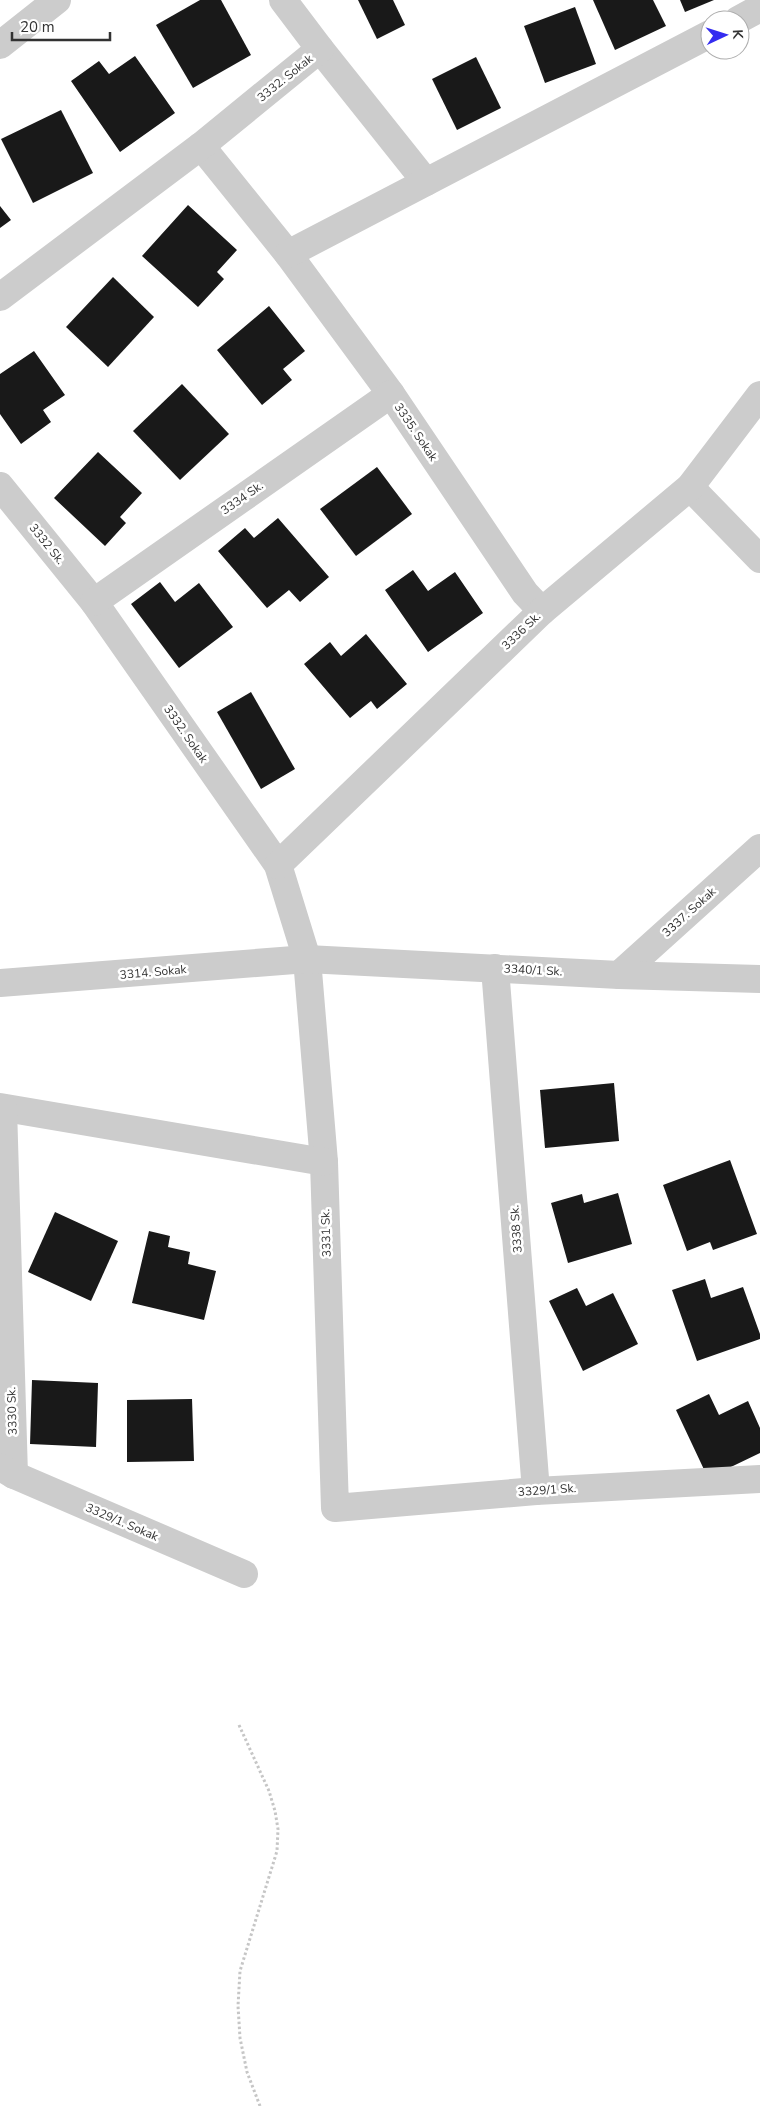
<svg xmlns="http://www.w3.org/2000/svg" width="760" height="2106" viewBox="0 0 760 2106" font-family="'Nunito Sans',sans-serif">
<rect width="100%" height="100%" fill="#fff"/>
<g fill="#191919">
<polygon points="200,0 221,0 251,55 193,88 156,25"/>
<polygon points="358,0 393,0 405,25 377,39"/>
<polygon points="593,0 653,0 666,26 615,50"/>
<polygon points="680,0 714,0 685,12"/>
<polygon points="575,7 596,64 545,83 524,26"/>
<polygon points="135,56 175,113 120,152 71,81 99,61 109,74"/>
<polygon points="476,57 501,108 457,130 432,79"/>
<polygon points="61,110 93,173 33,203 1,139"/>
<polygon points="188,205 237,250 217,272 224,279 198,307 142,256"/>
<polygon points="0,206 11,220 0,228"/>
<polygon points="113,277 154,317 108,367 66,327"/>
<polygon points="269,306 305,351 283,369 292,380 262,405 217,350"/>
<polygon points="34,351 65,395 43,410 51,422 21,444 0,414 0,374"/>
<polygon points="182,384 229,434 180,480 133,431"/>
<polygon points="98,452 142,493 120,517 126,523 105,546 54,498"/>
<polygon points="377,467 412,514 356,556 320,509"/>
<polygon points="278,518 329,577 300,602 289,590 267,608 218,551 245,528 254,538"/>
<polygon points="413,570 428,591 455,572 483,613 428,652 385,590"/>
<polygon points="160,582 175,602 199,583 233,627 179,668 131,604"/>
<polygon points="366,634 407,684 377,709 371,701 350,718 304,664 330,642 341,656"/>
<polygon points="251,692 295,769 261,789 217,712"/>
<polygon points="614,1083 619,1141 545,1148 540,1090"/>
<polygon points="730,1160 757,1234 713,1250 710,1242 687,1251 663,1185"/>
<polygon points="618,1193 632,1244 568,1263 551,1203 582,1194 584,1203"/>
<polygon points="55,1212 118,1241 91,1301 28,1272"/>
<polygon points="149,1231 170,1236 168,1247 190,1252 188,1264 216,1271 204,1320 132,1303"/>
<polygon points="705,1279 711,1298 743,1287 760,1334 760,1339 697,1361 672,1290"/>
<polygon points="577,1288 586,1306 613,1293 638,1344 583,1371 549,1301"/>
<polygon points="32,1380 98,1383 96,1447 30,1444"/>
<polygon points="709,1394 719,1415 748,1401 760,1428 760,1453 708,1478 676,1410"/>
<polygon points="192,1399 194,1461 127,1462 127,1400"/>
</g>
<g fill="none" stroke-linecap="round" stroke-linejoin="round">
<polyline stroke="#c6c6c6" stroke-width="3" stroke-dasharray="2.5 2.5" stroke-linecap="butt" points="239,1725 269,1791 275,1811 278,1829 277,1851 240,1971 238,2006 240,2038 247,2072 260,2106"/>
<g stroke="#ccc" stroke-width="28">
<polyline points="738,20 760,8"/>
<polyline points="0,45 57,0"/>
<polyline points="320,49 426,182"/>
<polyline points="201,146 288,254 391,394 525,593 542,611"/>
<polyline points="288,254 710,34"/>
<polyline points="0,297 201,146 320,49 283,0"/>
<polyline points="0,486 94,602 278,865 307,959 324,1162 335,1508 536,1491 760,1479"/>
<polyline points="690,487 760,559"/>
<polyline points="94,602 391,394"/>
<polyline points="278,865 542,611 690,487 760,395"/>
<polyline points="495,968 536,1491"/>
<polyline points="619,975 760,848"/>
<polyline points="0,983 307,959 619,975 760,979"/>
<polyline points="0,1107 324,1162"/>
<polyline points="3,1108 14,1475"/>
<polyline points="0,1467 14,1475 244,1574"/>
</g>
</g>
<g text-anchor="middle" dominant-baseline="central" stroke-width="5" stroke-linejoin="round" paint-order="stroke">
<g font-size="12" fill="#323232" stroke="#fff">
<text transform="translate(285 78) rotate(-39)">3332. Sokak</text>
<text transform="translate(416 432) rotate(56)">3335. Sokak</text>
<text transform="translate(242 498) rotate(-35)">3334 Sk.</text>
<text transform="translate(47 544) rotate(51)">3332 Sk.</text>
<text transform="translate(521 631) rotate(-44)">3336 Sk.</text>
<text transform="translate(186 734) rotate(55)">3332. Sokak</text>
<text transform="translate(689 912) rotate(-42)">3337. Sokak</text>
<text transform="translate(533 970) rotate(3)">3340/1 Sk.</text>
<text transform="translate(153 972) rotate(-5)">3314. Sokak</text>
<text transform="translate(516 1229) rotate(-94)">3338 Sk.</text>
<text transform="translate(326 1233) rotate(-92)">3331 Sk.</text>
<text transform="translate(12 1411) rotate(-92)">3330 Sk.</text>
<text transform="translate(547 1490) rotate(-4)">3329/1 Sk.</text>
<text transform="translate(122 1522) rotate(23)">3329/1. Sokak</text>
</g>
</g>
<g transform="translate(725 35) rotate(86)"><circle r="24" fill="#ffffff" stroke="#adadad"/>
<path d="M0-4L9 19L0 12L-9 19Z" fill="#342cf0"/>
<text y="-8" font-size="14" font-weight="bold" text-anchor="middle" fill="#323232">K</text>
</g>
<path d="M12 32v8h98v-8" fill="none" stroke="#323232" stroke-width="2.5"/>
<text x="20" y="32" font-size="15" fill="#323232" stroke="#ffffff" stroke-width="4" paint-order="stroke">20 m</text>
</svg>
